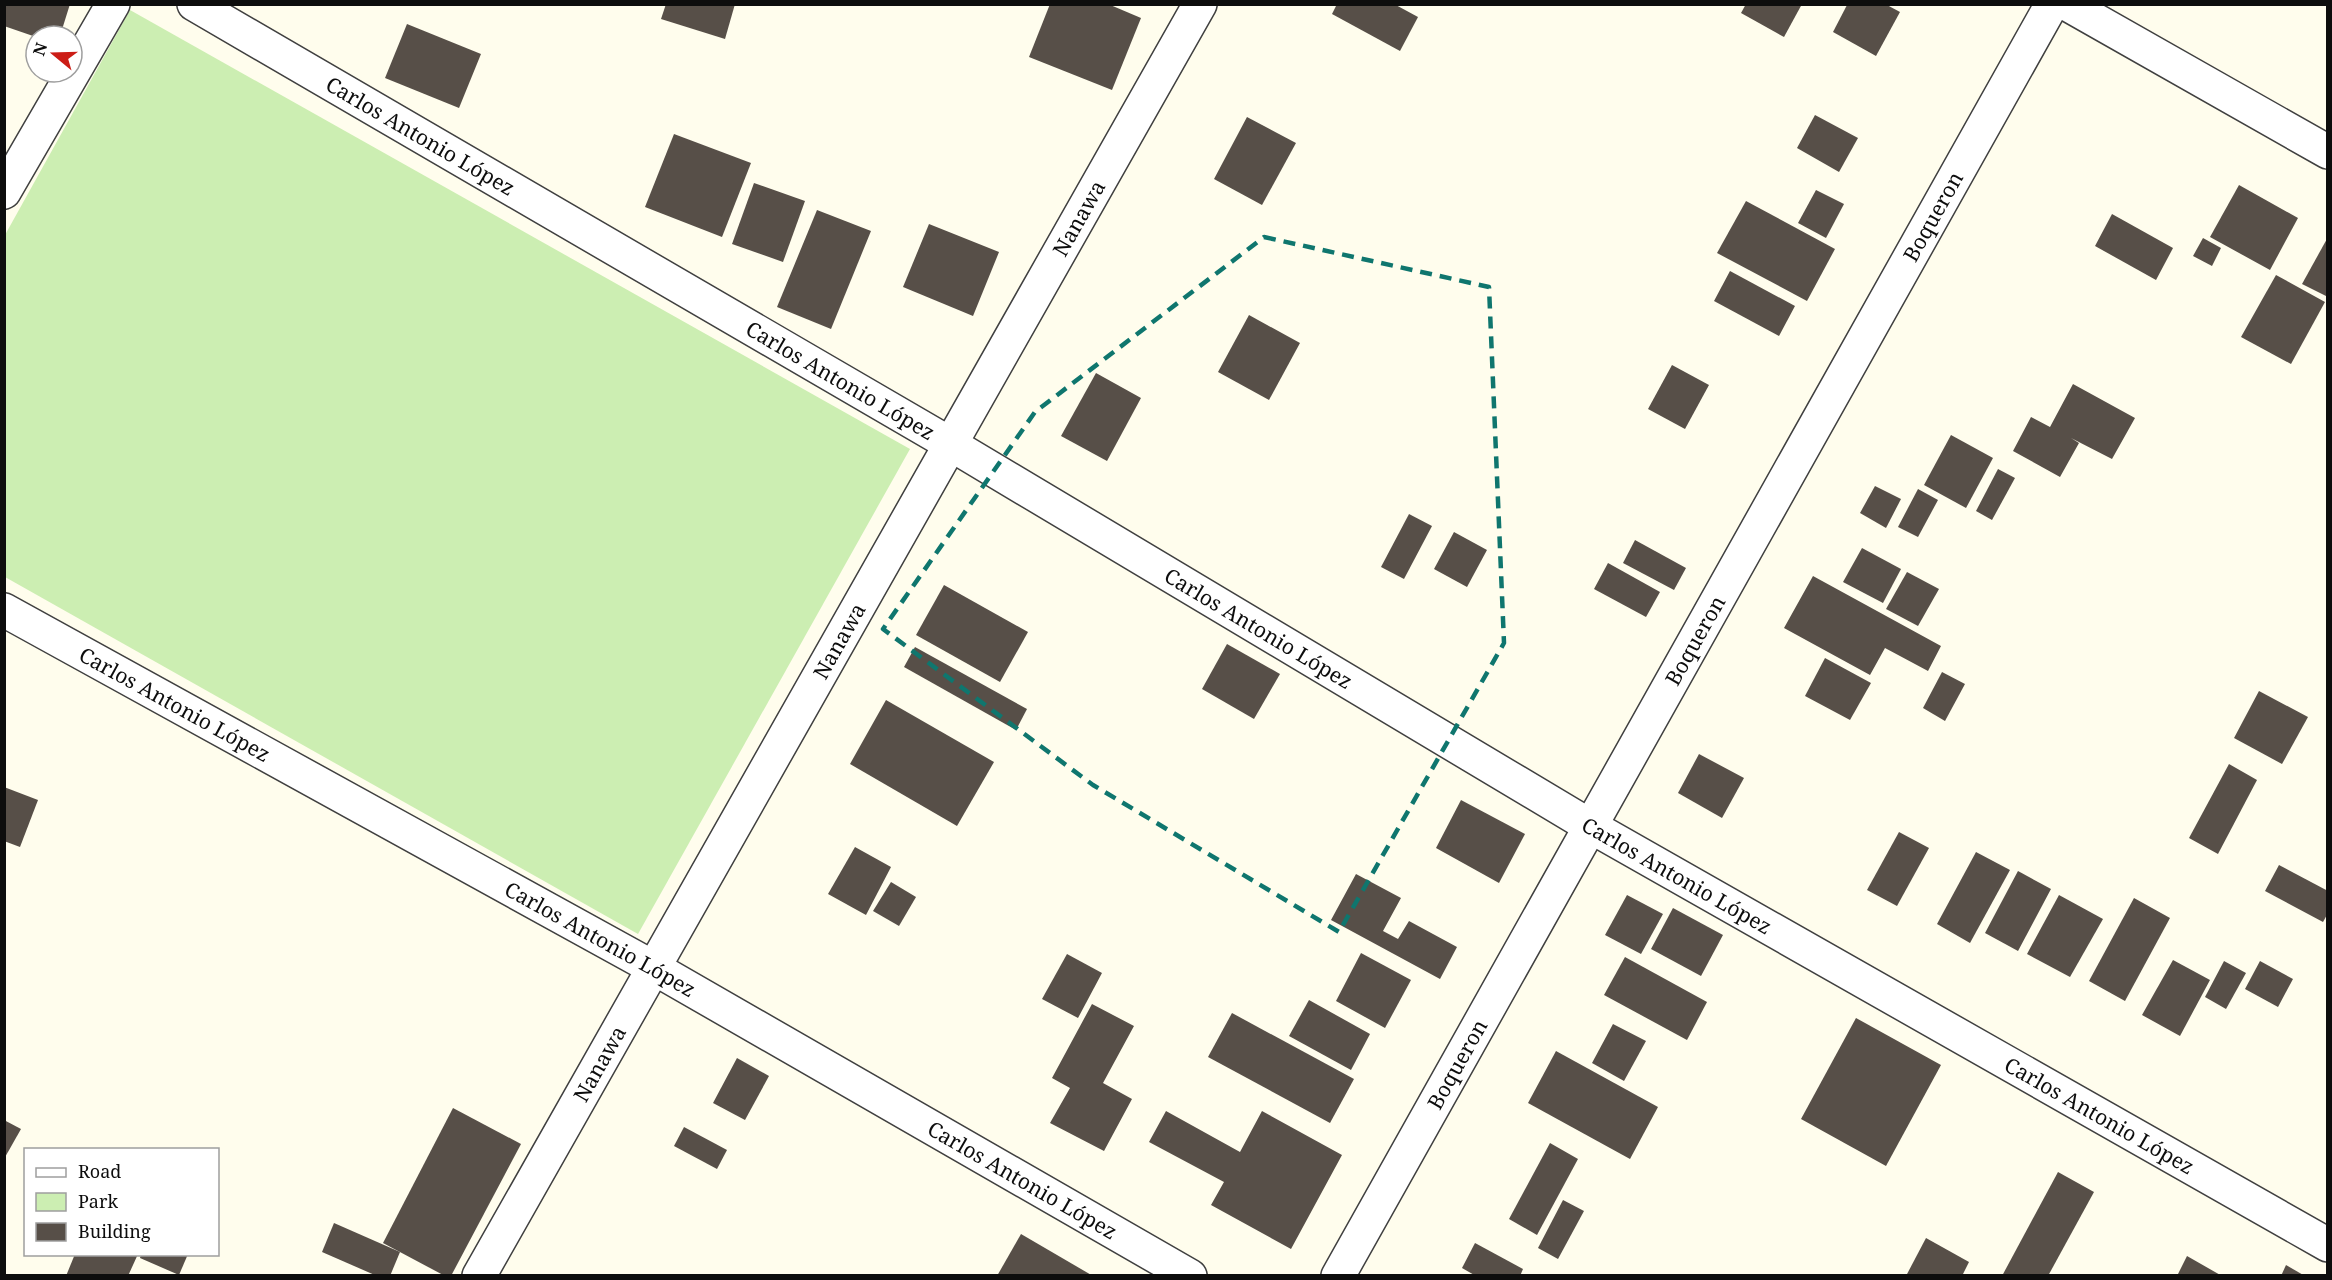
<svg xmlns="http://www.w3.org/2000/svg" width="2332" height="1280" viewBox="0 0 2332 1280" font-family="'Noto Serif',serif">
<rect width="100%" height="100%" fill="#fffded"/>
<polygon fill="#cceeb2" points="130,10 910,449 638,934 5,577 5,235"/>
<g fill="#574f48">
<polygon points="4,4 70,4 60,36 36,37 4,26"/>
<polygon points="666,4 735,4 725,39 661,19"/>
<polygon points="1050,4 1108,4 1141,18 1112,90 1029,57"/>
<polygon points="1337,4 1394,4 1418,17 1400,51 1332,14"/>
<polygon points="1746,4 1802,4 1784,37 1741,13"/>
<polygon points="1847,5 1887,5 1900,12 1876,56 1833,32"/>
<polygon points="407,24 481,54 459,108 385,78"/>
<polygon points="1815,115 1858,138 1839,172 1797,148"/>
<polygon points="1247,117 1296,143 1262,205 1214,179"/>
<polygon points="674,134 751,163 722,237 645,207"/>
<polygon points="754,183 805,201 783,262 732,244"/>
<polygon points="2239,185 2298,218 2270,270 2210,237"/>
<polygon points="1816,190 1844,204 1826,238 1798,223"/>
<polygon points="1746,201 1835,249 1807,301 1717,253"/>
<polygon points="817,210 871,231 831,329 777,307"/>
<polygon points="2112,214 2173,248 2156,280 2095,246"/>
<polygon points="929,224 999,252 973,316 903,287"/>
<polygon points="2328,237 2328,297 2302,284"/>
<polygon points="2203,238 2221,248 2212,266 2193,256"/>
<polygon points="1730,271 1795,306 1779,336 1714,301"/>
<polygon points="2276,275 2325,302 2291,364 2241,337"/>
<polygon points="1249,315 1300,343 1269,400 1218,372"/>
<polygon points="1672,365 1709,385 1685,429 1648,409"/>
<polygon points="1096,373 1141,398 1107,461 1061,436"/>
<polygon points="2073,384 2135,418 2112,459 2071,438 2079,443 2060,477 2013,451 2031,417 2050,427"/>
<polygon points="1951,435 1993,458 1966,508 1924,485"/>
<polygon points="1998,469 2015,478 1992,520 1976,511"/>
<polygon points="1875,486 1901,499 1886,528 1860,513"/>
<polygon points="1918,489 1938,500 1918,537 1898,527"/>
<polygon points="1409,514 1432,526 1404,579 1381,567"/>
<polygon points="1454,532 1487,550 1467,587 1434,569"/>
<polygon points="1635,540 1686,568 1674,590 1623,563"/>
<polygon points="1862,548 1901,569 1883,603 1843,582"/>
<polygon points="1608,563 1660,592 1646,617 1594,589"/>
<polygon points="1907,572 1939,589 1918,626 1886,609"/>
<polygon points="1813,576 1941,646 1928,671 1885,648 1870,675 1784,628"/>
<polygon points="944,585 1028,632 1000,682 916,635"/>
<polygon points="1227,644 1280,674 1254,719 1202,689"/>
<polygon points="915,647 1027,709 1016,730 904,667"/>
<polygon points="1825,658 1871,683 1850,720 1805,696"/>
<polygon points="1942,672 1965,684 1945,721 1923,708"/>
<polygon points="2259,691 2308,717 2282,764 2234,738"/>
<polygon points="886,700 994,762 957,826 850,764"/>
<polygon points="1699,754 1744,778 1722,818 1678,793"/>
<polygon points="2229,764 2257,780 2218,854 2189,838"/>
<polygon points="4,787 38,800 20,847 4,841"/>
<polygon points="1461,800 1525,834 1499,883 1436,848"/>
<polygon points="1899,832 1929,848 1897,906 1867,890"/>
<polygon points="855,847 891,867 866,915 828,894"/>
<polygon points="1976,852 2010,870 1970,943 1937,924"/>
<polygon points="2279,865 2328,891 2328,913 2323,922 2265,891"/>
<polygon points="2018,871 2051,889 2018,951 1985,933"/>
<polygon points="1356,874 1401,898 1383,931 1398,939 1409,921 1457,947 1440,979 1331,920"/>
<polygon points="891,882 916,897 899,926 873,911"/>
<polygon points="1627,895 1663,914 1641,954 1605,935"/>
<polygon points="2059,895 2103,919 2070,977 2027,954"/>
<polygon points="2134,898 2170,918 2125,1001 2089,981"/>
<polygon points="1673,908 1723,935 1701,976 1651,949"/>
<polygon points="1361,953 1411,980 1385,1028 1336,1001"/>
<polygon points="1067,954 1102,973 1078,1018 1042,999"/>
<polygon points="1625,957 1707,1002 1687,1040 1604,995"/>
<polygon points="2173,960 2210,980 2180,1036 2142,1015"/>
<polygon points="2224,961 2246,973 2226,1009 2205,997"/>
<polygon points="2260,961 2293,979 2278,1007 2245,989"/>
<polygon points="1309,1000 1370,1034 1351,1070 1289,1036"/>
<polygon points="1092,1004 1134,1026 1103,1083 1132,1099 1104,1151 1050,1123 1070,1088 1052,1078"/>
<polygon points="1232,1013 1354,1079 1330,1123 1208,1057"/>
<polygon points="1856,1018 1941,1065 1886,1166 1801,1119"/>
<polygon points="1613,1024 1646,1041 1624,1081 1592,1063"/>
<polygon points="1556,1051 1658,1107 1630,1159 1528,1103"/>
<polygon points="737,1058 769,1076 745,1120 713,1103"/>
<polygon points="453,1108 521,1144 451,1276 445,1276 383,1243"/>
<polygon points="1166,1111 1240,1152 1262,1111 1342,1155 1291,1249 1211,1205 1224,1182 1149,1142"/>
<polygon points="4,1120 21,1129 4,1159"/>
<polygon points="684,1127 727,1150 717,1169 674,1146"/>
<polygon points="1550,1143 1578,1159 1537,1235 1509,1219"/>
<polygon points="2058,1172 2094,1192 2048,1276 2002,1276"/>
<polygon points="1563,1200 1584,1211 1558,1259 1538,1248"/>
<polygon points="334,1223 400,1252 390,1276 377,1276 322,1252"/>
<polygon points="1021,1234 1093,1276 997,1276"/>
<polygon points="1926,1238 1969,1262 1962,1276 1906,1276"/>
<polygon points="1475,1243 1523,1269 1520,1276 1476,1276 1462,1268"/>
<polygon points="75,1254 138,1254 128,1276 66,1276"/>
<polygon points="141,1254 188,1254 179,1275 140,1258"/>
<polygon points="2187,1256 2222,1276 2177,1276"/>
<polygon points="2286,1265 2305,1276 2281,1276"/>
</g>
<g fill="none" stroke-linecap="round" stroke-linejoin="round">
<defs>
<g id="street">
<path id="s1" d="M194,4L952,445L1590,826L2328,1245"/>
<polyline points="2067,4 2328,152"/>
<polyline points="4,192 113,4"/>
<path id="s2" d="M4,610L654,968L1190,1276"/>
<path id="s3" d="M479,1276L1200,4"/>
<path id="s4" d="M1338,1276L2052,4"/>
</g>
</defs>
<use href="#street" stroke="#404040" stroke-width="36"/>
<use href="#street" stroke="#fff" stroke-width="33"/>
</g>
<path fill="none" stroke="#0f766e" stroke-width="4.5" stroke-dasharray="12 8" stroke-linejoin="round" d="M1264,237L1489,287L1504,643L1339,932L1093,785L883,629L1035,412Z"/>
<g text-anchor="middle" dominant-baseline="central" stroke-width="6" stroke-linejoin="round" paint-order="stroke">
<g font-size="21" fill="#0d0d0d" stroke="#fff">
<text stroke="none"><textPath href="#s1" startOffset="262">Carlos Antonio López</textPath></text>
<text stroke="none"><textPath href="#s4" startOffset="1215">Boqueron</textPath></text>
<text stroke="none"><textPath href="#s3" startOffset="1216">Nanawa</textPath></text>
<text stroke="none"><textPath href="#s1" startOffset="748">Carlos Antonio López</textPath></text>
<text stroke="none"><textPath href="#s1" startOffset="1234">Carlos Antonio López</textPath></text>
<text stroke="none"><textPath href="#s3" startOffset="730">Nanawa</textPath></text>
<text stroke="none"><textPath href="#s4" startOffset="729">Boqueron</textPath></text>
<text stroke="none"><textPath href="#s2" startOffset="195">Carlos Antonio López</textPath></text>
<text stroke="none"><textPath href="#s1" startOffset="1720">Carlos Antonio López</textPath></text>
<text stroke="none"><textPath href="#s2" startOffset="681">Carlos Antonio López</textPath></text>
<text stroke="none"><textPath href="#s3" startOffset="244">Nanawa</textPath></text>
<text stroke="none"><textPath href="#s4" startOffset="243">Boqueron</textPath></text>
<text stroke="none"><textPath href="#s1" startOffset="2206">Carlos Antonio López</textPath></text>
<text stroke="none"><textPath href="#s2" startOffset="1167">Carlos Antonio López</textPath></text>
</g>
</g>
<rect width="2332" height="1280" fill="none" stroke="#0d0d0d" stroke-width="12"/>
<rect x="24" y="1148" width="195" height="108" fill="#ffffff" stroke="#9e9e9e" stroke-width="1.5"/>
<rect x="36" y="1168" width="30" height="9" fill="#ffffff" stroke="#9e9e9e" stroke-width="1.5"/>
<text x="78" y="1178" font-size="18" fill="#0d0d0d">Road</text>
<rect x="36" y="1193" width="30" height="18" fill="#cceeb2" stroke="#9e9e9e" stroke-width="1.5"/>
<text x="78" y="1208" font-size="18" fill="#0d0d0d">Park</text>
<rect x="36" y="1223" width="30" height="18" fill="#574f48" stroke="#9e9e9e" stroke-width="1.5"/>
<text x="78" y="1238" font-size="18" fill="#0d0d0d">Building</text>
<g transform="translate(54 54) rotate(289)"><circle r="28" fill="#ffffff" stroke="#9e9e9e" stroke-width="1.5"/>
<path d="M0-4.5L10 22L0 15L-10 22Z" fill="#cc1d16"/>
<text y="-9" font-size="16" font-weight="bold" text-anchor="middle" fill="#0d0d0d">N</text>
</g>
</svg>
